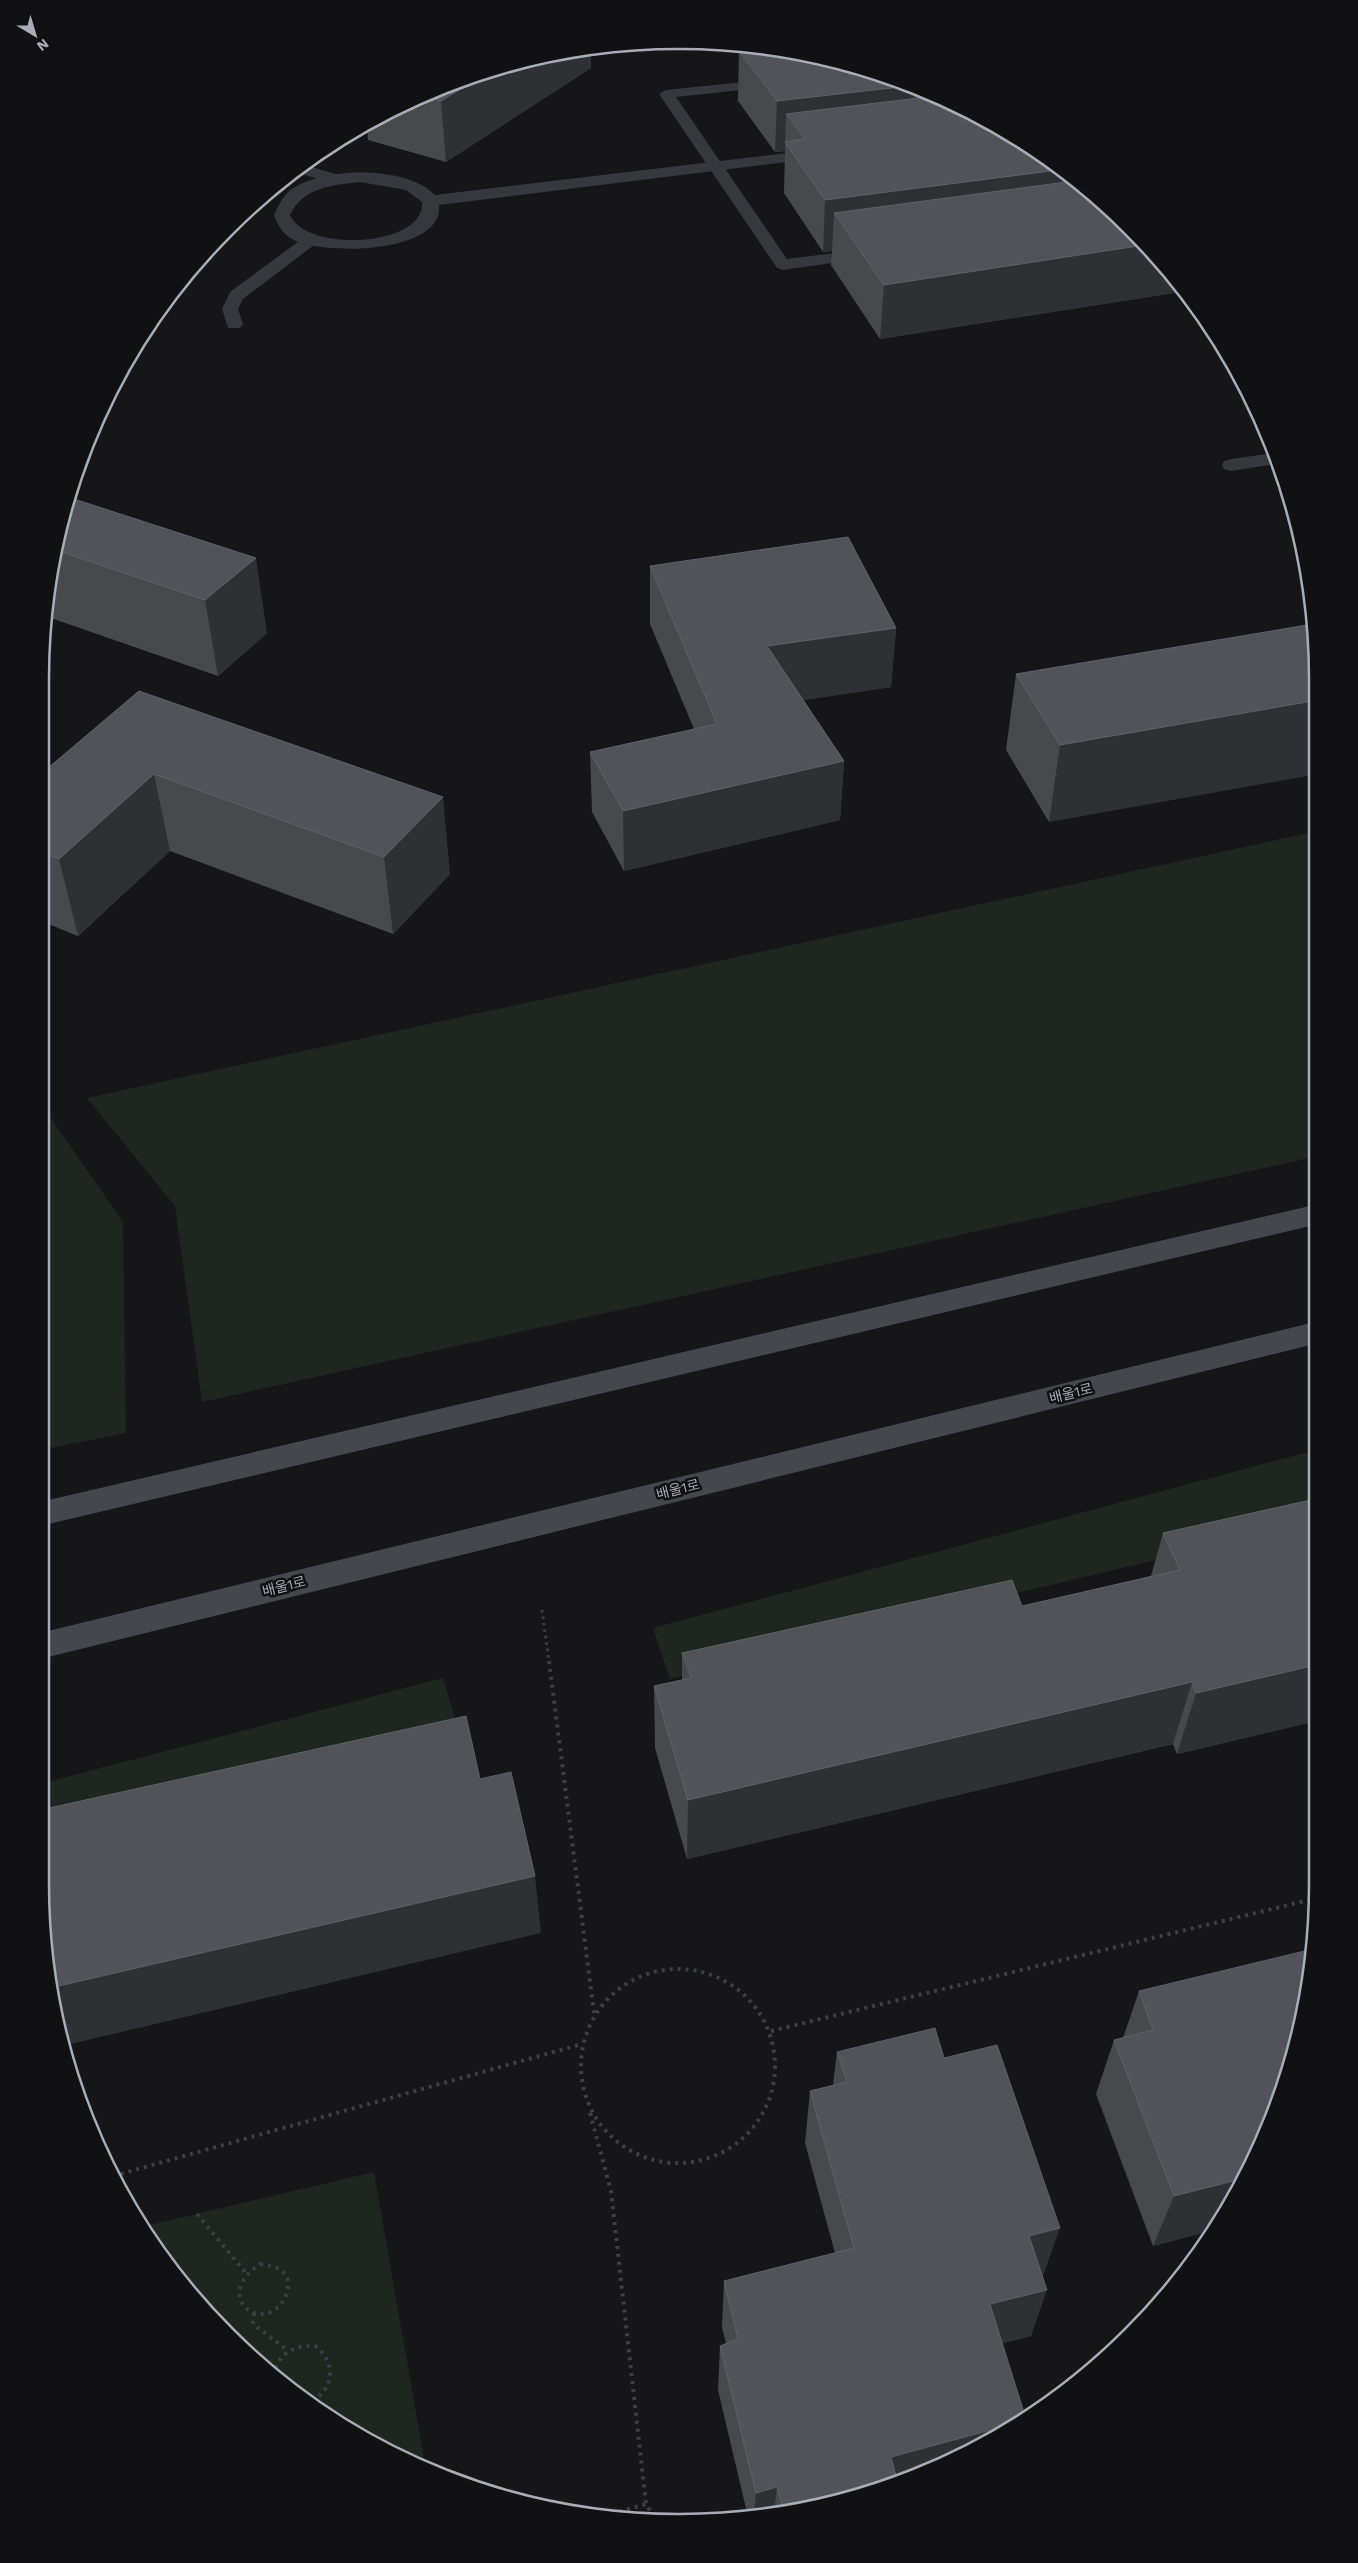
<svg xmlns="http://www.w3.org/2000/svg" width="1358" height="2563" viewBox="0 0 1358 2563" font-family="'Work Sans','Noto Sans KR',sans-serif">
<rect width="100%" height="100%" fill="#161618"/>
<g fill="#1e261f">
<polygon points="1313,832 1314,1157 202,1402 175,1206 87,1098"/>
<polygon points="41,1104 123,1222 126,1433 40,1450"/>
<polygon points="1304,1453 1315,1453 1315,1522 887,1624 670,1679 653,1628"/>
<polygon points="443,1678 459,1732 40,1854 40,1784"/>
<polygon points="374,2172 426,2470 324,2415 257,2364 172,2273 141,2227"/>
</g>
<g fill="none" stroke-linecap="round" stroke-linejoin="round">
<polyline stroke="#3d3f44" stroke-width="3" stroke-dasharray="2.5 4" stroke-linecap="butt" points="542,1610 549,1662"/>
<g stroke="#3d3f44" stroke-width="4" stroke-dasharray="3 5" stroke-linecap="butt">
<polyline points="549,1661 594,2013"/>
<circle cx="678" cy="2066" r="97"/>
<polyline points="771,2031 1317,1898"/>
<polyline points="590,2113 611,2191 646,2504 657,2522"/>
<polyline points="113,2176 582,2044"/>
<polyline points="197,2214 246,2273"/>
<path d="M260,2264C272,2266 284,2267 288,2281C289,2287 287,2294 284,2299C265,2335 210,2299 260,2264Z"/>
<polyline points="254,2313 253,2324 287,2350"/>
<path d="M272,2375C280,2354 292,2345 315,2346C337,2363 335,2390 309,2403"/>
<polyline points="604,2516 646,2504"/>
</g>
<g fill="#37383d" fill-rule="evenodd">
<polygon points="773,79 780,83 778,86 676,97 787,259 867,249 875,254 873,257 783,270 777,268 659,94 666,90"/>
<polygon points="305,165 342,176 344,179 336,184 295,172"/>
<polygon points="312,234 320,239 318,242 243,299 238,309 243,324 240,328 228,328 222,309 230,292 306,236"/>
<polygon points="1274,453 1276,464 1231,471 1224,469 1222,465 1224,461 1231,459"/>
</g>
<path fill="#37383d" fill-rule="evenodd" d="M821,149L827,151L829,154L827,157L439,205C444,254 322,256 292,239C282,233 278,225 274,215C278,207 281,199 288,192C319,166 407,165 435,195ZM360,182L406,190L422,202C426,246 308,254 290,215C303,187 333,185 360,182Z"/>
<g fill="#45474d" fill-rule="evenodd">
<polygon points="1314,1205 1314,1225 40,1526 40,1502"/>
<polygon points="1315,1322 1315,1344 40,1659 40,1633"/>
</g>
</g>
<g fill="#47494d">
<polygon points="590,47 591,68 446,162 368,140 367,122 474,74"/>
<polygon points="739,51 1100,198 1186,291 880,339 831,265 832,251 823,252 784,193 785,151 775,152 738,101"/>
<polygon points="62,514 267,633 218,676 45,616"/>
<polygon points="650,566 896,628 891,687 803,700 844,761 840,820 624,871 592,812 590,752 694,729 650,624"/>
<polygon points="1313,624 1049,822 1006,750 1016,674"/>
<polygon points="139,691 450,874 393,934 170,851 78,936 41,921 41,774"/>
<polygon points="1315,1499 1316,1721 1177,1754 1173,1744 687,1859 655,1748 654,1686 682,1680 682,1653 1022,1606 1151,1576 1163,1533"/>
<polygon points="1139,1991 1252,2167 1213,2230 1153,2246 1096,2094 1114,2040 1123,2038"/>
<polygon points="837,2052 944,2058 1043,2276 1042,2277 1031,2336 1003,2343 844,2501 748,2517 718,2390 720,2346 726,2343 722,2328 724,2281 835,2253 805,2143 810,2091 833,2085"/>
</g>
<g fill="#2f3033">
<polygon points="590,47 591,68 446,162 441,101 493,69"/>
<polygon points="909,86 962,106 805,139 786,114 785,151 775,152 777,101"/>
<polygon points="1058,170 1100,198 834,213 832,251 823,252 825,200"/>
<polygon points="1144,245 1186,291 880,339 884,285"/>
<polygon points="256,558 267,633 218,676 205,600"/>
<polygon points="896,628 891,687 765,706 767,646"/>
<polygon points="1313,701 1313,775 1049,822 1060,745"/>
<polygon points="844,761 840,820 624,871 623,811"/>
<polygon points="154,774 170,851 78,936 59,859"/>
<polygon points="443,797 450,874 393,934 384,857"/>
<polygon points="1316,1665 1316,1721 1177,1754 1196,1693"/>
<polygon points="1192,1682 1173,1744 687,1859 688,1800"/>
<polygon points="535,1876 541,1933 62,2046 52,2008 50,1988"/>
<polygon points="1245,2178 1213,2230 1153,2246 1174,2196"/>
<polygon points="1060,2228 1043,2276 1014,2285 1029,2236"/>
<polygon points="1047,2290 1031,2336 977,2350 990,2304"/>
<polygon points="1024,2421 924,2474 884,2488 891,2457"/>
<polygon points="777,2487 774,2513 754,2516 756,2493"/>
</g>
<g fill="#525359" stroke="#5f6168">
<polygon points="765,49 845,62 909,86 777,101 739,51"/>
<polygon points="493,69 441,101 424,96 474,74"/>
<polygon points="935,96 962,106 1058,170 825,200 785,142 805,139 786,114"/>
<polygon points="1074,181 1100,198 1144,245 884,285 834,213"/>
<polygon points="68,497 256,558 205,600 56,550 62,514"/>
<polygon points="848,537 896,628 767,646 844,761 623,811 590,752 717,724 650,566"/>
<polygon points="1313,624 1313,701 1060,745 1016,674"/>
<polygon points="139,691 443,797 384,857 154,774 59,859 41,852 41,774"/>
<polygon points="1315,1499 1316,1665 1196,1693 1192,1682 688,1800 654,1686 691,1678 682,1653 1012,1580 1022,1606 1180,1570 1163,1533"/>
<polygon points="466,1716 480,1779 511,1772 535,1876 50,1988 40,1884 40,1810"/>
<polygon points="1313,1949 1296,2050 1252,2167 1245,2178 1174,2196 1114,2040 1153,2030 1139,1991"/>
<polygon points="935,2028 944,2058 997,2045 1060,2228 1029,2236 1047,2290 990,2304 1026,2419 1024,2421 891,2457 898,2483 844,2501 784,2511 777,2487 756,2493 720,2346 738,2339 724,2281 854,2248 810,2091 847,2082 837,2052"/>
</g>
<g text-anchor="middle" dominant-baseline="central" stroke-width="5" stroke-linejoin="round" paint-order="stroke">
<g font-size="14" fill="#a8adb8" stroke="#111113">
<text transform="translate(1071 1393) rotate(-14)">배울1로</text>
<text transform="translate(678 1489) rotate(-14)">배울1로</text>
<text transform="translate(284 1586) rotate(-14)">배울1로</text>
</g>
</g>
<path d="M0 0H1358V2563H0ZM679 49H679A630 630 0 0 1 1309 679V1884A630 630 0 0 1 679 2514H679A630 630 0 0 1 49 1884V679A630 630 0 0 1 679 49Z" fill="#111113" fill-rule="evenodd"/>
<path fill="none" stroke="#a8adb8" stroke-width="2.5" d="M679 49H679A630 630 0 0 1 1309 679V1884A630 630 0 0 1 679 2514H679A630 630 0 0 1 49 1884V679A630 630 0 0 1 679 49Z"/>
<g transform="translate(35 35) rotate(142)" stroke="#111113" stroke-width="4" paint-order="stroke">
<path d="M0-4L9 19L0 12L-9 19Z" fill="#a8adb8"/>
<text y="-8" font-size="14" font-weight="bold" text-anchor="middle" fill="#a8adb8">N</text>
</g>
</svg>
